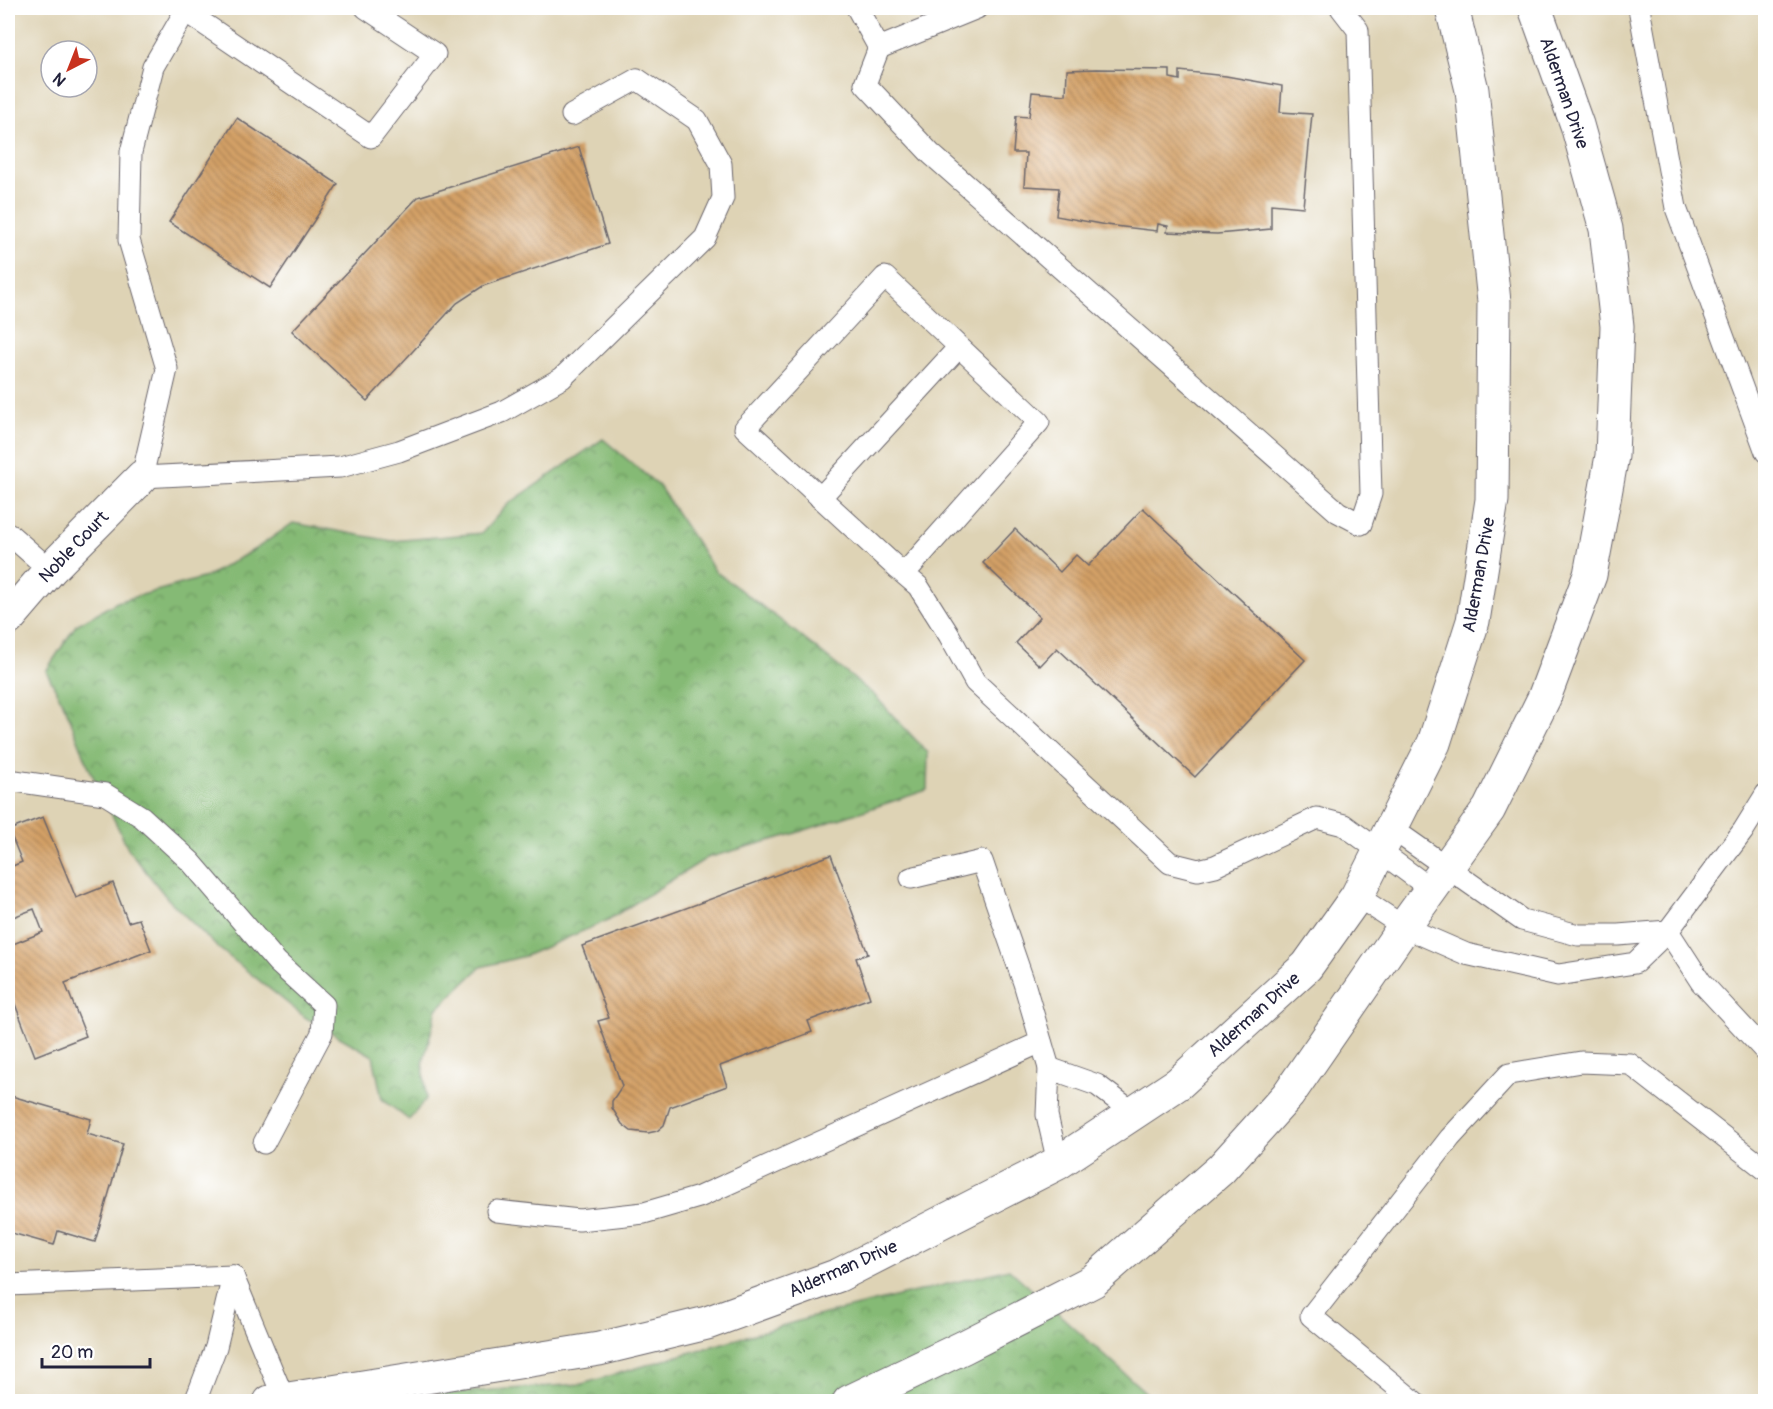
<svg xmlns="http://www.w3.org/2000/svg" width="1773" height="1409" viewBox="0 0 1773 1409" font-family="Pangolin,sans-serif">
<defs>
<pattern id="forest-crowns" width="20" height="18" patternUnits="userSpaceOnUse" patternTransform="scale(1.5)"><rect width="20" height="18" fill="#85ba75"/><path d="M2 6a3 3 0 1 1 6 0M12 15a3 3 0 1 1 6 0" fill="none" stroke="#6c9761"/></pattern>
<pattern id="building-back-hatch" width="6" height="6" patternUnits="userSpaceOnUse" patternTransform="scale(1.5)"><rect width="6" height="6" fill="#d3a066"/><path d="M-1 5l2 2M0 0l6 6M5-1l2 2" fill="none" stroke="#ab8255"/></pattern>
</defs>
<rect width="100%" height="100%" fill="#fff"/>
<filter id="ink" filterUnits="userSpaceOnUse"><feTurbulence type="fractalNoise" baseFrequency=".0167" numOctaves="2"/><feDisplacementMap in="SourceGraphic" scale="12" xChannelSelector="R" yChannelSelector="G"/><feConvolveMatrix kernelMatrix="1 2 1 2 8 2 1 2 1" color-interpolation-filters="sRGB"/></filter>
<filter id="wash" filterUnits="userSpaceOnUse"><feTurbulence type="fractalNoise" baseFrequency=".008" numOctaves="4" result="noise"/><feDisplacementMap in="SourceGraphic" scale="24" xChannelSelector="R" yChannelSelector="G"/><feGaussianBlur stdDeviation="1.35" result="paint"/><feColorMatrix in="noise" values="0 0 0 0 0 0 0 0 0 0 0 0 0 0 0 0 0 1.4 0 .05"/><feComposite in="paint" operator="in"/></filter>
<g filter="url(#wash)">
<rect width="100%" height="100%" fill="#f1e1c4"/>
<path fill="#ded3b5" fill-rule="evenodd" d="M8,8H1765V1401H1155L1009,1269L809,1318L582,1384L322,1402L8,1401ZM51,51H87V87H51Z"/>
<g fill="url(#forest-crowns)" stroke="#546e58" stroke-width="1.5">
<polygon points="603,439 659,486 715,571 783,622 874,695 928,753 927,790 790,835 707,858 606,921 525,956 481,967 437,1009 423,1063 426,1099 409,1120 382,1099 373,1056 306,1018 216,946 167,898 129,850 90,770 66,709 46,671 76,625 117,602 206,577 257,548 293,523 392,541 482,533 507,505"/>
<polygon points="1009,1269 1155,1401 322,1402 582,1384 809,1318"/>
</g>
<g id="blocks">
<g fill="url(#building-back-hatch)">
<polygon points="1096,69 1170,70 1170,78 1180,80 1180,71 1226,76 1282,86 1280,112 1312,114 1303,207 1271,204 1271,229 1217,234 1167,232 1168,226 1158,224 1157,231 1106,225 1056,216 1059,188 1024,186 1026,153 1013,153 1016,116 1029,117 1032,92 1066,95 1067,70"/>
<polygon points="237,118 338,184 270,288 169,222"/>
<polygon points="579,147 608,244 483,286 457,303 367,401 292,331 418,197"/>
<polygon points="1143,508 1305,660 1195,777 1057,648 1040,666 1016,643 1040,617 983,563 1015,529 1060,572 1076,555 1088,566"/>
<polygon points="43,817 76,898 113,883 128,922 139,919 151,950 65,983 86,1036 35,1056 8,986 8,946 43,932 34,909 8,919 8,868 22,862 9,830"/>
<polygon points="831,855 868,954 856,958 870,998 808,1021 812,1032 720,1066 727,1086 670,1107 664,1125 657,1131 648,1133 631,1131 622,1124 612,1108 612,1101 622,1086 598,1021 609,1018 582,946"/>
<polygon points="8,1095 91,1119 87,1134 123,1144 95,1242 58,1231 54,1245 8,1232"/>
</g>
</g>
</g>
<g filter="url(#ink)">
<use href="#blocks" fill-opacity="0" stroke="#6a656b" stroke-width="1.5"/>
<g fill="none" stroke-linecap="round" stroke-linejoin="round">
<defs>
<g id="service">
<polyline points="187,8 153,67 131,152 129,240 167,369 142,477 340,467 399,451 502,412 562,378 705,238 723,198 721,164 697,120 637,79 572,115"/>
<polyline points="857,8 879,48 977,8"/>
<polyline points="1639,8 1676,208 1766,452"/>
<polyline points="185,11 371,137 435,54 366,8"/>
<polyline points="879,48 865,84 931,154 1338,512 1361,524 1371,494 1358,30 1341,8"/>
<polyline points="820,498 959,347"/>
<polyline points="8,533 50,570"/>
<polyline points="904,574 1039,422 885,277 745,428 898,569 918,586 949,635 975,682 1170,863 1198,870 1215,866 1317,818 1344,825 1431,889"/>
<polyline points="8,780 105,794 142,817 191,862 277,962 324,1005 322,1033 264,1143"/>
<polyline points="1391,828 1522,920 1578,935 1618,935 1668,931"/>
<polyline points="911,878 982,861 1024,983 1049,1068 1047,1115 1058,1163"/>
<polyline points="1357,896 1404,927 1466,954 1558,975 1635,963 1668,931 1743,831 1766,794"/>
<polyline points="1668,931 1701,982 1766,1052"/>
<polyline points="1049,1068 1097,1085 1134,1113"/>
<polyline points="497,1211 579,1220 644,1213 699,1197 1041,1042"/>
<polyline points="233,1276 284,1399"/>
<polyline points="8,1285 233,1276"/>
<polyline points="195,1402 216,1347 233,1276"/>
<polyline points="1415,1402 1311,1316 1450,1138 1509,1074 1581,1062 1630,1064 1766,1170"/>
</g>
<g id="minor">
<polyline points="8,619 50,570 142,477"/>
<polyline points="270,1402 599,1349 707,1323 839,1275 1058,1163 1179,1083 1307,966 1357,896 1434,743 1473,621 1492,500 1494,302 1472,90 1452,8"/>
<polyline points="849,1402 964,1347 1093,1281 1221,1169 1288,1095 1404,927 1489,809 1544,698 1590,575 1612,456 1617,326 1606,229 1577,125 1535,8"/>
</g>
</defs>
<use href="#service" stroke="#6a656b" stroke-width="23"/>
<use href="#minor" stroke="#6a656b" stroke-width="35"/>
<use href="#service" stroke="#fff" stroke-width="21"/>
<use href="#minor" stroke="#fff" stroke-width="33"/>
</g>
</g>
<g text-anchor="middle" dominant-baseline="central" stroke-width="6" stroke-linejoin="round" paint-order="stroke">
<g font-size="18" fill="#22223b" stroke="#fff">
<text transform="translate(1564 93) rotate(71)">Alderman Drive</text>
<text transform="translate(74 547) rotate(-46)">Noble Court</text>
<text transform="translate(1479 575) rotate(-80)">Alderman Drive</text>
<text transform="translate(1254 1015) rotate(-42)">Alderman Drive</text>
<text transform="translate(843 1269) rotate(-24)">Alderman Drive</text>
</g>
</g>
<rect width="1773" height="1409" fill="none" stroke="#fff" stroke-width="30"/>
<g transform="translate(69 69) rotate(222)"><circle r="28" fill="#ffffff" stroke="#a7a7b1" stroke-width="1.5"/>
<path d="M0-4.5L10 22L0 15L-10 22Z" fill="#c8321e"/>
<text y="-9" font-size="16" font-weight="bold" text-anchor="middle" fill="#22223b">N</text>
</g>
<path d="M42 1358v9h108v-9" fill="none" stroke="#22223b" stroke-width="3"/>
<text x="51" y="1358" font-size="18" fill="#22223b" stroke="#ffffff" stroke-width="4.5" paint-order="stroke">20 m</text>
</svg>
